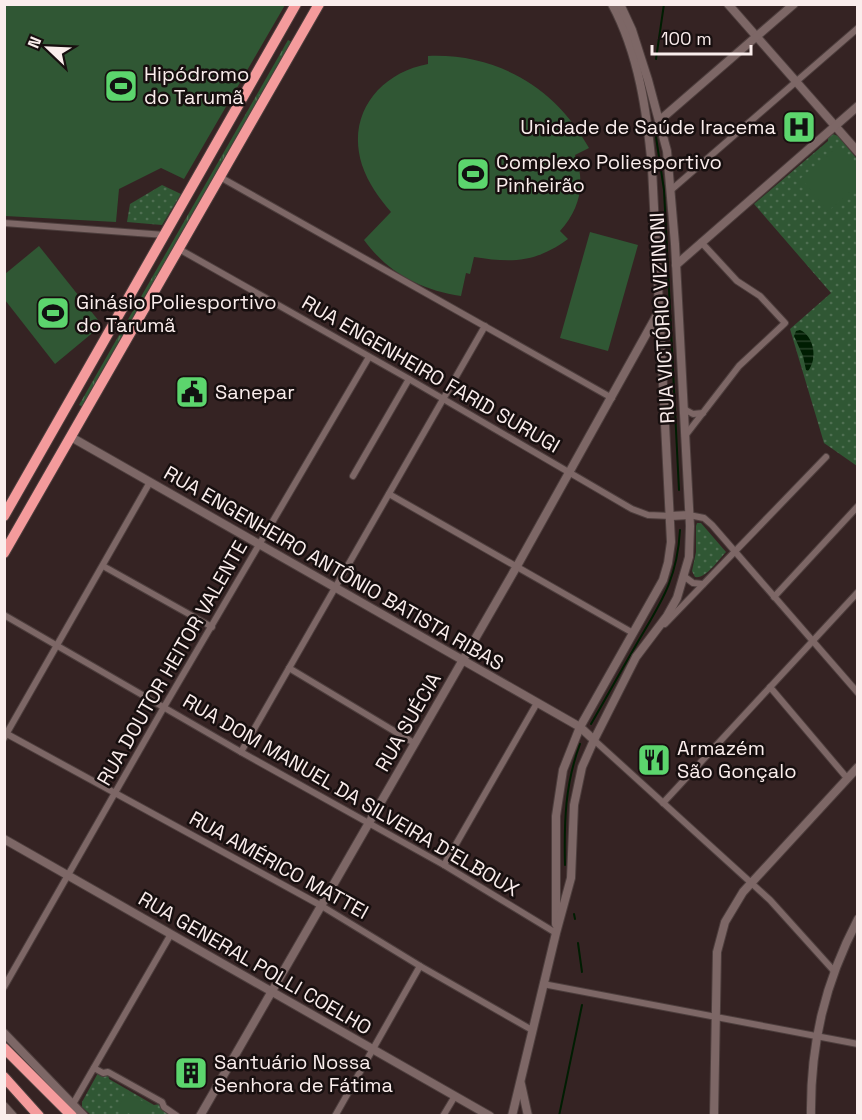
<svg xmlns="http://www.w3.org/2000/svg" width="862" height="1120" viewBox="0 0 862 1120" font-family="'Space Grotesk',sans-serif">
<defs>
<pattern id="grass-tufts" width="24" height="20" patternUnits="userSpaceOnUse" patternTransform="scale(1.5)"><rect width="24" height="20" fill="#305734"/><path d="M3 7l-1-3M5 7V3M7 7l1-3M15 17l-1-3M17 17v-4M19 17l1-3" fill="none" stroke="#4f6f52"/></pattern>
<pattern id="park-dots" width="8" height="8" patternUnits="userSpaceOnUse" patternTransform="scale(1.5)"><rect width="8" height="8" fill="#305734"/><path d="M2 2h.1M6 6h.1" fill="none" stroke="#4f6f52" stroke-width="1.8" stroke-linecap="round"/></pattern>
<pattern id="water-rules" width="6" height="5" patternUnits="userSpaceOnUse" patternTransform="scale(1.5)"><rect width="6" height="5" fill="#001d02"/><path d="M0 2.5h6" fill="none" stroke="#263e27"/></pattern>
</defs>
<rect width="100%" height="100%" fill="#352323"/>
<polygon fill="url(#grass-tufts)" points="288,40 292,42 83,407 79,405"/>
<g fill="url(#park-dots)">
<polygon points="833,134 838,136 857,159 857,466 824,443 790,329 831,293 754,204 828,141 828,137"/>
<polygon points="162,185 181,194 162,225 127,222 130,204"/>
<path d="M697,523H701L726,552C718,560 706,579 695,577L692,571L696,552V526Z"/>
<polygon points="98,1073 108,1074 109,1079 154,1105 160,1104 162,1109 173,1115 91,1115 82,1107 82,1102"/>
</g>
<g fill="#305734">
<polygon points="4,5 5,4 285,5 184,179 161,168 119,189 116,222 5,216"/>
<path d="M428,56C497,53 556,88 589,148L575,155C586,183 580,209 560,231L568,239C535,263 512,263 474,257L470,274L466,273L461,296C421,290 388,273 364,240L391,212C379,198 368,183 362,165C346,115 379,73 428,64Z"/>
<polygon points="839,146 857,167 857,186 828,211 801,178"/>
<polygon points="590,232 638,245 608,351 560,338"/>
<polygon points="39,246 102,325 55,364 5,300 5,274"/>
<polygon points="126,1092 151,1106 146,1115 132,1115 118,1108"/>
</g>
<path fill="url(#water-rules)" d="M800,330C814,336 818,359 808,371L806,370L803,356L794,336L796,331Z"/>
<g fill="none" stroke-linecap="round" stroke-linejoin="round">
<g stroke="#001d02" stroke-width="2">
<polyline points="656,59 664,4"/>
<polyline points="656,137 664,190 679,490"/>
<path d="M591,724C605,700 618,676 632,652C658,606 677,584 680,530"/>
<path d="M565,865C564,822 565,784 580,744"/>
<polyline points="574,914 575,919"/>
<polyline points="578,943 582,972"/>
<polyline points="559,1116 582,1005"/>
</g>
<defs>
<g id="street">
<polyline points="220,177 612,398"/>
<polyline points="671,190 858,28"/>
<polyline points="4,223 165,235"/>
<polyline points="179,249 409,379 632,509 648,515 671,516"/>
<polyline points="684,409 693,414 703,413"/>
<polyline points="685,436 739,366 785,323 760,296 737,281 701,242"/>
<polyline points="353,476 409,379"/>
<polyline points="389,494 633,633"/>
<polyline points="689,515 704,518 712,525 858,693"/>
<polyline points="103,566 212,627"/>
<polyline points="685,577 693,583 703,584"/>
<polyline points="774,597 858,506"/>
<polyline points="4,615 241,752 444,865 556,933"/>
<polyline points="665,624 826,457"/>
<polyline points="289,668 414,743"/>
<polyline points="770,687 847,778"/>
<polyline points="7,734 320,905 420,966 532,1030"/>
<polyline points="4,738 150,482"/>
<polyline points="594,740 770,900 834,971"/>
<polyline points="241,752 485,326"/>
<polyline points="663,803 858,592"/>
<polyline points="444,865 537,703"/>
<polyline points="543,984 858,1044"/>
<polyline points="4,987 164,707 369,357"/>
<polyline points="94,1068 103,1073 108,1072 162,1102 164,1107 177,1116"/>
<polyline points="73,1104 171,934"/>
<polyline points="335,1116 420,966"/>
<polyline points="443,1116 455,1096"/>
</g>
<g id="secondary">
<polyline points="728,4 858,152"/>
<polyline points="660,120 794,4"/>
<polyline points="676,265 858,106"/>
<polyline points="71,437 580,727 594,740"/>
<polyline points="671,516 689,515"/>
<polyline points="4,839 490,1116"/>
<path d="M556,924V816L563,770L580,727L663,580L668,563L671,542L652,168C647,113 639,54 612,4"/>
<polyline points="4,1033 84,1116"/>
<polyline points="521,1084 528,1116"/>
<polyline points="4,1106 13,1116"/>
<polyline points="200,1116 517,566 658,313"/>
<polyline points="512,1116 556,933 571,878 574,805 582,767 594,740 636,657 667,616 677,598 689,557 690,526 675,244 667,151 648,80 632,30 620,4"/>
<polyline points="714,1116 717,952 725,922 743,892 858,767"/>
<path d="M811,1116C810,1044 825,982 858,919"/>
</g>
<g id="highway">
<polyline points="4,516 296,4"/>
<polyline points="4,553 319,4"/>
<polyline points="4,1048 72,1116"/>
<polyline points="4,1077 39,1116"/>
</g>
</defs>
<use href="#street" stroke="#4d3e3d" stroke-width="8"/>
<use href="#secondary" stroke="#4d3e3d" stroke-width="10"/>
<use href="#highway" stroke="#4d3e3d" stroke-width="12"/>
<use href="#street" stroke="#7d6766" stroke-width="6"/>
<use href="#secondary" stroke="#7d6766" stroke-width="8"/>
<use href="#highway" stroke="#f49b9c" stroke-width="10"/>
</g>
<defs>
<symbol id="stadium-square" viewBox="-11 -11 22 22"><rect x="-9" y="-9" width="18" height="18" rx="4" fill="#5cd56d" stroke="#170f0f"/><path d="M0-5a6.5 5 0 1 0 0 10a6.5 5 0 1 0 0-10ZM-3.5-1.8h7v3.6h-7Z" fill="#111"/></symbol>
<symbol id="hospital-square" viewBox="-11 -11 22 22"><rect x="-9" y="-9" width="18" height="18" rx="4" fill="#5cd56d" stroke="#170f0f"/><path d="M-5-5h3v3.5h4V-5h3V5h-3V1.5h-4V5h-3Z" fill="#111"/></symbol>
<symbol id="civic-square" viewBox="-11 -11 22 22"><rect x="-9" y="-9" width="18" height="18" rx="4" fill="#5cd56d" stroke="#170f0f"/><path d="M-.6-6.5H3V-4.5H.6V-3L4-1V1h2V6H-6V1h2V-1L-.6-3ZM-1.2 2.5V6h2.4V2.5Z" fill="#111"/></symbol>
<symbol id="restaurant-square" viewBox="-11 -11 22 22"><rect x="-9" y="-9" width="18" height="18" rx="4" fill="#5cd56d" stroke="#170f0f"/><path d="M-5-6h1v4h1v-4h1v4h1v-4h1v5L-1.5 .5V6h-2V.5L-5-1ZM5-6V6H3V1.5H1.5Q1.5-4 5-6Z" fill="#111"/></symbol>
<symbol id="building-square" viewBox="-11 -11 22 22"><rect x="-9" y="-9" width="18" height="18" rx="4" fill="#5cd56d" stroke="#170f0f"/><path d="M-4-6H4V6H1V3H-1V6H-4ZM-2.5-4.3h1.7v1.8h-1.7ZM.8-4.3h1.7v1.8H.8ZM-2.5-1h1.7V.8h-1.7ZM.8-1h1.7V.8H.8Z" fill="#111"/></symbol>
</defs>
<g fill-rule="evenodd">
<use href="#stadium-square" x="102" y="67" width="38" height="38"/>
<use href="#hospital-square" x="780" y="108" width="38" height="38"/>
<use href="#stadium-square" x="454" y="155" width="38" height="38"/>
<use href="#stadium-square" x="34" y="294" width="38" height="38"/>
<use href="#civic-square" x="173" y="373" width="38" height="38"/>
<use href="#restaurant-square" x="635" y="741" width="38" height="38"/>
<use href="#building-square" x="172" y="1054" width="38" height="38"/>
</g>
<g text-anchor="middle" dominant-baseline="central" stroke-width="5" stroke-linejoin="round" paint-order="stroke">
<g font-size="20" fill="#faedec" stroke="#170f0f" text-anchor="start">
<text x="144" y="74">Hipódromo<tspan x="144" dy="23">do Tarumã</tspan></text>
<text x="776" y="127" text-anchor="end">Unidade de Saúde Iracema</text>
<text x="496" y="162">Complexo Poliesportivo<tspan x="496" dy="23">Pinheirão</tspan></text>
<text x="76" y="302">Ginásio Poliesportivo<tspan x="76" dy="23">do Tarumã</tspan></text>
<text x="215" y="392">Sanepar</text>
<text x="677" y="748">Armazém<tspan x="677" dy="23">São Gonçalo</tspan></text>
<text x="214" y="1062">Santuário Nossa<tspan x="214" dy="23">Senhora de Fátima</tspan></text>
</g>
<g font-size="20" fill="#faedec" stroke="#170f0f">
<text transform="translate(662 318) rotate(-93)">RUA VICTÓRIO VIZINONI</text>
<text transform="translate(431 374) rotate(30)">RUA ENGENHEIRO FARID SURUGI</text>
<text transform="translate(334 568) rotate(30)">RUA ENGENHEIRO ANTÔNIO BATISTA RIBAS</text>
<text transform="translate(172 663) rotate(-60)">RUA DOUTOR HEITOR VALENTE</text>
<text transform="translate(408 722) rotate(-60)">RUA SUÉCIA</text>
<text transform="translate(351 795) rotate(30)">RUA DOM MANUEL DA SILVEIRA D'ELBOUX</text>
<text transform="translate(279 865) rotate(29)">RUA AMÉRICO MATTEI</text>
<text transform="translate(255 963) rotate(30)">RUA GENERAL POLLI COELHO</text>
</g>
</g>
<rect width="862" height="1120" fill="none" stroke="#faedec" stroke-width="12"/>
<g transform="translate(48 48) rotate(293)" stroke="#170f0f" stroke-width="4.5" paint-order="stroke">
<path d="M0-4.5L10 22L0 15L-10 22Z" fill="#faedec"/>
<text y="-9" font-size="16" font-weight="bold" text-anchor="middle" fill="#faedec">N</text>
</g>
<path d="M652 45v9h99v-9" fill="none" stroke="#faedec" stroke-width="3"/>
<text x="661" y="45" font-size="18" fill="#faedec" stroke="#170f0f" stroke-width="4.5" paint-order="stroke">100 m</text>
</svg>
